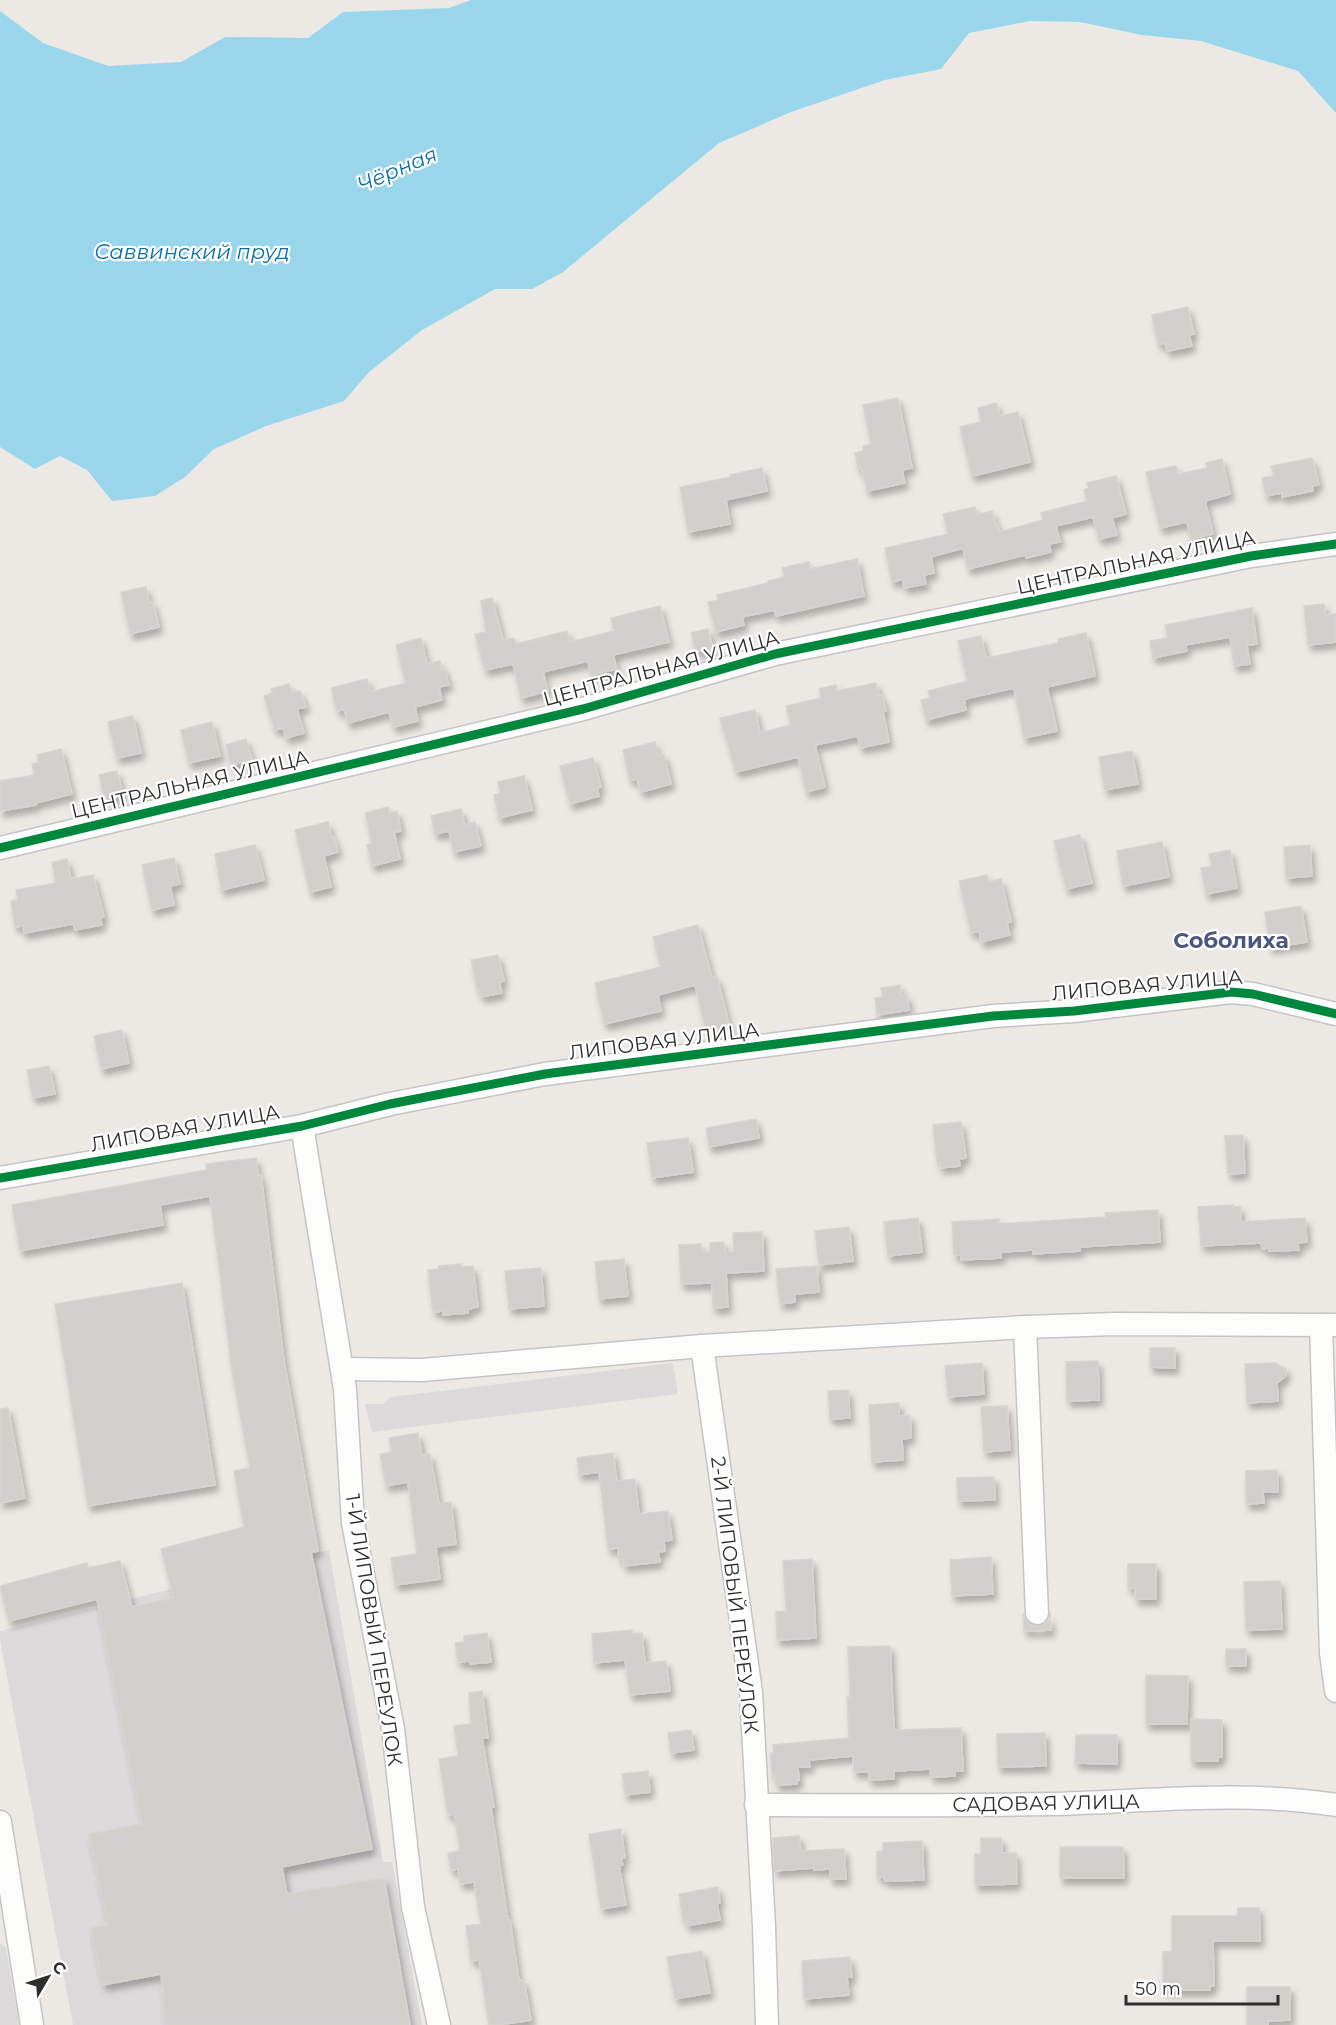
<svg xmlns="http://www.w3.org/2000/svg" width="1336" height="2025" viewBox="0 0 1336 2025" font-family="Montserrat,sans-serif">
<defs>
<filter id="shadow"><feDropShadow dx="3.5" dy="6" stdDeviation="3" flood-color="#0004"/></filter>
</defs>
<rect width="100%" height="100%" fill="#ece8e4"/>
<g fill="#dcd9db">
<polygon points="673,1363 678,1394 372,1432 365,1404 382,1404 391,1397"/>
<polygon points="329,1550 383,1862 392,1862 422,2025 73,2025 0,1640 0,1631"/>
<polygon points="0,1943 6,1947 19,2025 0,2025"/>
</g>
<polygon fill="#99d6ec" points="471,0 1336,0 1336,113 1298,71 1201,41 1142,35 1080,22 1030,21 969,33 941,69 885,80 791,112 719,143 563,272 532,289 495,289 422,330 369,372 344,401 266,426 214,449 185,477 155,496 112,501 87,470 60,456 35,469 0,447 0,11 43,43 108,66 181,62 225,37 308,38 343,12 449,8"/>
<g fill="#d1cecb" stroke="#d7d4d0" stroke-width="1.5" filter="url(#shadow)">
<polygon points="1188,307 1194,334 1189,335 1192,346 1167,351 1165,343 1158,344 1152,315"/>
<polygon points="898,398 912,468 902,470 905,483 867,491 862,468 858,468 855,453 864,451 863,446 871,444 863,405"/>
<polygon points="996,403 1000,416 1018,412 1030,462 972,476 960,427 981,422 978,408"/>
<polygon points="1312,458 1319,485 1312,486 1313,491 1282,497 1282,493 1266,496 1262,478 1274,476 1271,466"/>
<polygon points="1222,459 1230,494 1205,501 1213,534 1191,539 1187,522 1160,528 1146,472 1176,466 1178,474 1207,468 1206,463"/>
<polygon points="762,468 767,491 726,500 730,524 688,532 680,487 731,477 730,475"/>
<polygon points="1116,476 1126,514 1112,518 1117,535 1099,539 1093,517 1056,526 1060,542 1049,544 1051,552 1026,558 1025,555 968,569 963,548 931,557 934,573 924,575 926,584 904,588 903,579 892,582 885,548 948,534 943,514 975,507 977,515 992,511 996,525 998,525 999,532 1043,520 1041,513 1087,501 1084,490 1089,488 1087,483"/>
<polygon points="857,559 864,596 776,616 774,610 742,617 744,625 716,632 708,602 718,600 717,595 768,583 768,581 784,577 782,568 809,562 810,569"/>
<polygon points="146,587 149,602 153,602 159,627 130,634 121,592"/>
<polygon points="492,598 503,640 514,638 516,644 567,631 570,642 614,631 611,618 660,606 669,642 613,655 617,669 591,675 588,661 543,672 548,691 521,698 513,664 485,670 475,634 486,632 481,601"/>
<polygon points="1324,604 1325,615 1336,614 1336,642 1308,645 1304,606"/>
<polygon points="1252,608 1257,644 1247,645 1250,664 1234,666 1230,637 1185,645 1187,651 1153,658 1150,641 1168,638 1165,625"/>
<polygon points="708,629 713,649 696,652 691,633"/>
<polygon points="1086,633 1095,676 1047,687 1057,731 1024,738 1014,688 969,698 964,700 966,710 926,720 921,700 930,698 928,691 968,681 958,641 981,636 986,658 1058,643 1058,639"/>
<polygon points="421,638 427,664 440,661 441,669 444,668 449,685 439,687 442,700 415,707 418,721 393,727 389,712 348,723 344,709 337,711 331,688 367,679 371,692 406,683 396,645"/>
<polygon points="876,683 879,696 882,695 886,711 883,711 889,742 860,748 858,736 815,745 825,787 806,792 798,757 736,772 720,718 755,710 760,733 791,725 786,706 821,698 819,689 836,685 837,691"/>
<polygon points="289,684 292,693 300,691 306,707 297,709 304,733 286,738 283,728 275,730 264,696 272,693 271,689"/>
<polygon points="133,716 141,753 117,758 108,722"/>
<polygon points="212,722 220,756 189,763 181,730"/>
<polygon points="246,739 252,760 231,765 226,745"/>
<polygon points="655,742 658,755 664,754 671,784 641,792 637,779 630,780 623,750"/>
<polygon points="61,749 72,794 36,803 36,805 0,811 0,781 35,775 32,764 39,762 37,755"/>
<polygon points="1132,751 1138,784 1105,790 1099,757"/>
<polygon points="593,758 601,787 597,788 599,796 570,804 560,766"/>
<polygon points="117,771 123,795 105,799 99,775"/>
<polygon points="524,776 532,810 499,818 494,795 500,793 498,782"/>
<polygon points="388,807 389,813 397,811 401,831 394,832 400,859 372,866 367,845 372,843 365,813"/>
<polygon points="461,809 465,825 475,822 481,846 454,852 449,831 435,834 431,816"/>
<polygon points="328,822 332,838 334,837 338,852 324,856 331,887 310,892 295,830"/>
<polygon points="1080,835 1092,883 1066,889 1054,841"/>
<polygon points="1162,842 1169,877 1123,886 1117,851"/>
<polygon points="255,845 264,880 221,890 215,854"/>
<polygon points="1310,845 1312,876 1286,878 1284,847"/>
<polygon points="1230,850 1237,888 1206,894 1201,868 1212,866 1209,854"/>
<polygon points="174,858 180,884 170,886 174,905 152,910 142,865"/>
<polygon points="67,859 71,879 93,875 104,917 100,918 102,925 75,930 73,924 24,933 23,926 15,927 11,901 18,900 16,890 56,883 52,862"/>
<polygon points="987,875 989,882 1001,879 1011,922 1007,923 1010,935 981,942 979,931 971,933 959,881"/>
<polygon points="1301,906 1307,942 1270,948 1265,912"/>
<polygon points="698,925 712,978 717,977 732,1036 708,1039 695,985 658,995 661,1011 604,1024 595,983 661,967 653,937"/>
<polygon points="498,955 504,981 499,982 502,993 481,997 479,988 477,989 471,960"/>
<polygon points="900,985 901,996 907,995 909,1010 877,1015 875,998 883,997 881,988"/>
<polygon points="122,1030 129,1063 101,1069 94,1036"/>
<polygon points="49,1066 55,1094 33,1098 27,1070"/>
<polygon points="756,1119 759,1138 709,1147 706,1128"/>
<polygon points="961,1122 966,1158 959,1159 960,1166 940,1168 940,1162 937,1162 933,1125"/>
<polygon points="1243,1135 1245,1173 1228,1174 1225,1136"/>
<polygon points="688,1138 693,1172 652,1178 647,1143"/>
<polygon points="256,1158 258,1175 261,1175 284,1361 318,1551 311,1552 372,1849 282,1867 287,1894 384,1878 410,2025 166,2025 161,1974 103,1985 91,1928 108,1925 89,1834 142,1824 97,1599 9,1621 0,1586 87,1563 88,1568 120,1561 132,1607 174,1598 161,1549 244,1527 234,1471 250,1468 232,1371 210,1196 160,1205 163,1225 20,1251 12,1205 207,1170 206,1164"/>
<polygon points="1233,1205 1233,1207 1240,1206 1241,1222 1305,1218 1307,1242 1298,1243 1299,1250 1269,1251 1269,1248 1262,1249 1261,1243 1201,1246 1198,1207"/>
<polygon points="1158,1210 1160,1242 1080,1247 1080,1251 1033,1254 1033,1250 1001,1252 1001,1258 961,1260 961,1255 954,1255 952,1222 999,1219 999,1224 1106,1217 1105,1213"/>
<polygon points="918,1218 922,1252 888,1256 884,1222"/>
<polygon points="849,1227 853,1261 819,1265 815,1231"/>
<polygon points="762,1232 764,1271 726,1273 728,1307 713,1308 712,1283 681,1284 679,1245 701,1244 702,1252 710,1252 710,1243 724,1242 725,1252 734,1251 733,1233"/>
<polygon points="624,1259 628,1296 599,1299 595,1262"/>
<polygon points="462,1264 462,1267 473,1266 478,1307 468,1309 468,1313 443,1315 443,1311 433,1312 428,1270 439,1269 439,1266"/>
<polygon points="817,1266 819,1292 795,1294 795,1302 780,1304 776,1269"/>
<polygon points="541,1268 544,1306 509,1309 505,1271"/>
<polygon points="182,1283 215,1485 88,1506 55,1304"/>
<polygon points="1150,1348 1175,1348 1175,1368 1150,1367"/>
<polygon points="1098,1361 1099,1400 1067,1401 1066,1362"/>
<polygon points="982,1363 984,1394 948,1397 945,1366"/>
<polygon points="1275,1363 1286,1369 1286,1376 1277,1383 1278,1401 1247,1403 1245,1364"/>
<polygon points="848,1390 850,1418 830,1419 828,1391"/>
<polygon points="899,1403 899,1416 910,1415 911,1438 902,1439 903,1460 872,1462 869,1405"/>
<polygon points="1007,1406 1010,1450 984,1452 981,1407"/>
<polygon points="8,1408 25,1498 0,1503 0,1409"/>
<polygon points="418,1433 422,1456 430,1454 439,1503 451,1502 456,1544 436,1547 440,1579 395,1585 391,1558 417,1554 408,1482 386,1486 380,1454 392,1452 389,1438"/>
<polygon points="613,1453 617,1481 635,1479 639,1514 668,1511 672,1540 664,1541 665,1551 658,1552 660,1562 624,1566 623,1559 619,1559 618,1548 608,1549 599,1472 579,1475 577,1458"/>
<polygon points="1277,1470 1278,1492 1263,1492 1264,1503 1246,1504 1246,1471"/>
<polygon points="994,1477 995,1500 958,1501 957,1478"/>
<polygon points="991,1557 993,1594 952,1596 950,1560"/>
<polygon points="812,1559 816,1638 777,1640 776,1612 786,1611 783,1561"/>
<polygon points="1128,1564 1156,1564 1156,1599 1135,1599 1135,1588 1128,1588"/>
<polygon points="1280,1581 1282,1629 1246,1630 1244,1582"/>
<polygon points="1023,1613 1026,1621 1030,1625 1037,1626 1045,1624 1049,1620 1050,1613 1051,1630 1024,1631"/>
<polygon points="632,1630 632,1634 642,1633 645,1663 666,1661 670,1691 630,1695 625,1660 594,1663 592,1634"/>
<polygon points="487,1633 491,1662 470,1664 469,1661 458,1662 455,1643 464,1642 464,1636"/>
<polygon points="890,1646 894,1730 961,1728 963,1771 955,1771 955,1776 931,1777 930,1769 894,1771 894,1779 869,1780 869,1772 854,1772 853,1756 809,1760 810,1767 798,1767 799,1780 797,1780 797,1784 776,1785 775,1774 772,1774 770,1753 774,1753 773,1745 849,1738 847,1697 850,1697 848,1647"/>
<rect x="1226" y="1649" width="20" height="17"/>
<polygon points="1146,1675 1188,1676 1187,1724 1146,1724"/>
<polygon points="482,1691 488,1738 482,1738 494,1807 491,1808 508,1920 510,1920 519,1981 524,1980 531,2020 498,2025 489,2025 479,1960 471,1961 466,1926 481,1924 474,1882 460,1884 458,1869 451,1870 448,1853 460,1851 454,1814 448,1815 439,1759 458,1756 454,1726 471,1724 469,1693"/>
<polygon points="1191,1719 1222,1720 1222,1757 1218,1757 1218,1761 1191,1761"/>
<polygon points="691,1730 694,1750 671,1753 668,1733"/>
<polygon points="1045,1733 1046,1766 998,1767 997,1734"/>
<polygon points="1076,1735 1117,1735 1117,1764 1075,1763"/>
<polygon points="648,1771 650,1792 625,1795 622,1774"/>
<polygon points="621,1829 625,1858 621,1858 623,1865 619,1866 626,1905 601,1909 589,1834"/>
<polygon points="799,1836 801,1851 844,1849 846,1879 830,1879 830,1869 814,1870 814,1868 774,1871 773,1838"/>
<polygon points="981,1838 1001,1838 1002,1853 1016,1853 1017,1884 975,1885 975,1854 981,1854"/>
<polygon points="922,1841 924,1880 885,1881 884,1877 877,1877 877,1852 883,1851 883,1843"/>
<polygon points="1060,1847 1123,1847 1124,1878 1060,1878"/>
<polygon points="718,1887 720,1903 717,1904 720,1920 687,1926 686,1920 683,1920 679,1894"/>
<polygon points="1238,1908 1259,1908 1260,1941 1213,1941 1214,1986 1210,1986 1210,1990 1163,1990 1163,1952 1172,1952 1172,1916 1237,1916"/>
<polygon points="702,1951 710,1993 675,1999 667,1957"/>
<polygon points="850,1957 852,1977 847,1977 849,1995 804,1999 802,1961"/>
<polygon points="1247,1987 1290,1987 1290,2020 1268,2021 1268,2025 1247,2025"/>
</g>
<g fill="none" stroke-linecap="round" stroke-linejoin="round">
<defs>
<g id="street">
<polyline points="0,848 583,709 775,654 1251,556 1336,544"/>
<polyline points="302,1126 345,1389 353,1523 393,1729 413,1907 439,2025"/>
<polyline points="0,1178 302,1126 390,1104 545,1074 993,1016 1074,1011 1231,992 1253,994 1336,1014"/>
<polyline points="1321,1325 1331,1653 1336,1691"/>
<polyline points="1025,1327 1037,1613"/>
<polyline points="702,1346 751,1692 764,1926 767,2025"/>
<polyline points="342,1369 422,1370 702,1346 1025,1327 1115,1324 1336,1325"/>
<path d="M756,1805C854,1805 951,1806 1049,1804C1144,1802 1241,1790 1336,1805"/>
<polyline points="0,1822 32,2025"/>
</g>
</defs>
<use href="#street" stroke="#c5c4c5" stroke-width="25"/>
<use href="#street" stroke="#fcfcfb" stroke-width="22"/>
<defs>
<g id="cycleway">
<polyline points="0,848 583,709 775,654 1251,556 1336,544"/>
<polyline points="0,1178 302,1126 390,1104 545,1074 993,1016 1074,1011 1231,992 1253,994 1336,1014"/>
</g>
</defs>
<use href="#cycleway" stroke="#fff" stroke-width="13"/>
<use href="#cycleway" stroke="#00873e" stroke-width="9"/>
</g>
<g text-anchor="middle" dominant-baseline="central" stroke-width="4.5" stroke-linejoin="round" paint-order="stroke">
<g font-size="20" fill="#2e2e2e" stroke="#fff">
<text transform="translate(1136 562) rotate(-12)">ЦЕНТРАЛЬНАЯ УЛИЦА</text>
<text transform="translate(661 668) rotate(-15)">ЦЕНТРАЛЬНАЯ УЛИЦА</text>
<text transform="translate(190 784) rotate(-13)">ЦЕНТРАЛЬНАЯ УЛИЦА</text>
<text transform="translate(1147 985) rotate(-5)">ЛИПОВАЯ УЛИЦА</text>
<text transform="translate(664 1041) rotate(-7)">ЛИПОВАЯ УЛИЦА</text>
<text transform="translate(185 1128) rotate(-10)">ЛИПОВАЯ УЛИЦА</text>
<text transform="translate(735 1595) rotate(83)">2-Й ЛИПОВЫЙ ПЕРЕУЛОК</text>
<text transform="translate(374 1630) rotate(81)">1-Й ЛИПОВЫЙ ПЕРЕУЛОК</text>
<text transform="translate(1046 1803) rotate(-1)">САДОВАЯ УЛИЦА</text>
</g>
<g font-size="21" font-style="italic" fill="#0d6fa3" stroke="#fff">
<text transform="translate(397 169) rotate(-23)">Чёрная</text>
<text x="192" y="251">Саввинский пруд</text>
</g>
<g font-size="22" font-weight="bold" fill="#4d5680" stroke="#fff">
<text x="1231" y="940">Соболиха</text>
</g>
</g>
<g transform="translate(48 1977) rotate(51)" stroke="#ffffff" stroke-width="4.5" paint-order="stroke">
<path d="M0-4.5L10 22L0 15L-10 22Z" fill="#2e2e2e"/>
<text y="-9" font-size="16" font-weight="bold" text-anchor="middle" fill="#2e2e2e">С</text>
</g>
<path d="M1126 1995v9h152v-9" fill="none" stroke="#2e2e2e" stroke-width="3"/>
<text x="1135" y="1995" font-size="18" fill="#2e2e2e" stroke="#ffffff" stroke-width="4.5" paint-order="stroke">50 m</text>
</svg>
